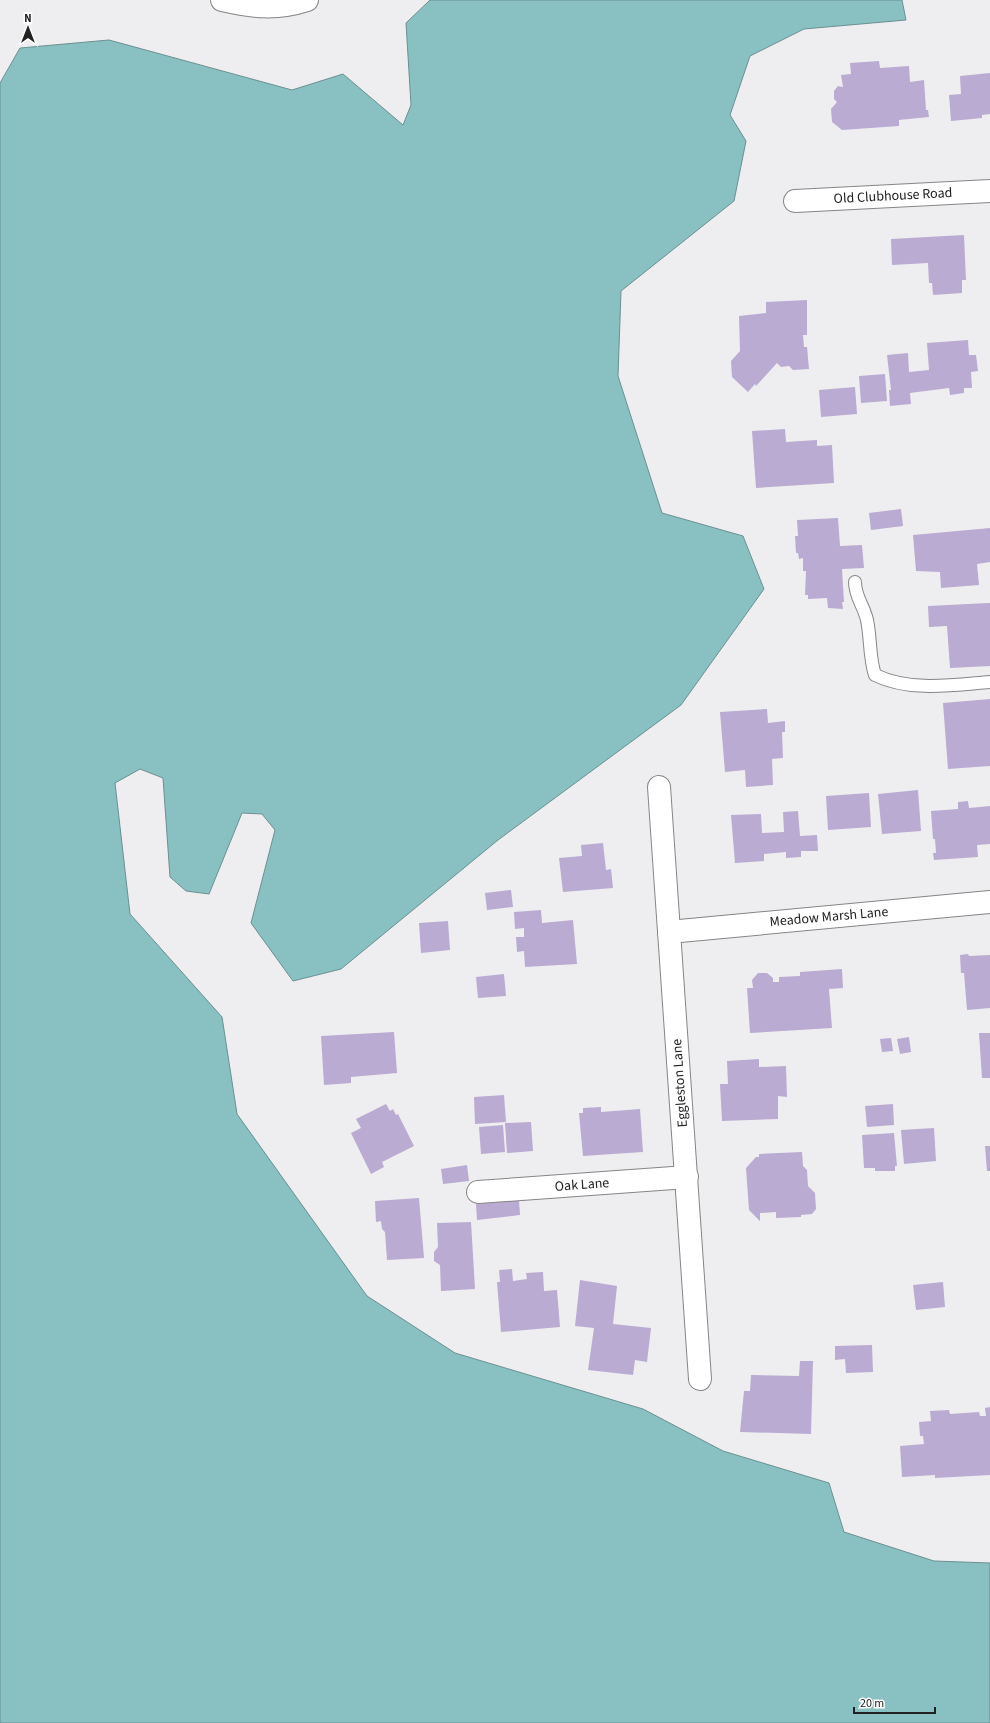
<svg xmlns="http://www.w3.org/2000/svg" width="990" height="1723" viewBox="0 0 990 1723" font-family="'Source Sans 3',sans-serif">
<rect width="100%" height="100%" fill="#eeeef0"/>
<polygon fill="#89c0c1" stroke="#6a9091" points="430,0 902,0 906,20 804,29 750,56 730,115 746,141 734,201 621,291 618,376 662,513 743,536 764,589 681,705 498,840 341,969 293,981 251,923 275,830 262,814 242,813 209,894 186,891 170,877 163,778 140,769 115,783 130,914 222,1017 237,1114 367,1296 455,1353 643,1409 723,1451 829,1483 844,1532 934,1561 990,1563 990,1723 0,1723 0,83 20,48 109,40 292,90 343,74 403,125 411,105 406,23"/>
<g fill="#baabd2">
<polygon points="879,61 880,68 909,66 910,82 924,80 926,110 928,110 929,117 899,120 899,126 842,130 832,122 831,109 837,102 834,99 834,91 838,86 843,87 841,75 851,74 850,63"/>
<polygon points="990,73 990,114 982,115 982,118 951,121 949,95 961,94 960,76"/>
<polygon points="964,235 966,280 962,280 962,293 933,295 932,283 929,283 928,263 892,265 891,239"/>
<polygon points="807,300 807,335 803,335 804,347 807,347 809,369 793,370 789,366 781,367 777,363 756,386 755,384 748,392 732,377 731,361 740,351 739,316 766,313 766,302"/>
<polygon points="968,340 969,355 976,355 978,371 971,372 972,388 964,388 964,393 950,395 949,388 910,393 911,404 890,406 889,390 891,390 887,355 908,353 909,372 929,370 927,343"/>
<polygon points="885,374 887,401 861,403 859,376"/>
<polygon points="855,387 857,414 821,417 819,390"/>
<polygon points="785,429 786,442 817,440 817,446 832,445 834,483 756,488 752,431"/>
<polygon points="901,509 903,526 871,530 869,513"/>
<polygon points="838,518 840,546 862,545 864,568 842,569 844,602 842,602 843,609 828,608 827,598 808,599 808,595 805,595 806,571 803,571 803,558 799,559 798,553 796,553 795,536 798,536 797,520"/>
<polygon points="990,528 990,562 977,564 979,585 941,588 940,572 916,571 913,535"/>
<polygon points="988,603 990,603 990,666 950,668 947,626 929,627 928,606"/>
<polygon points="990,699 990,766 948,769 943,703"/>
<polygon points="767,709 768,723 785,721 785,732 782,732 783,758 772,759 773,785 746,787 745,770 725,772 720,712"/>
<polygon points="918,790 921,831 882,834 878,794"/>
<polygon points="869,793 871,827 828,830 826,796"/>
<polygon points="968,801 969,808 990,806 990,844 977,845 978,857 934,860 933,853 936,853 935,839 933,839 931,811 958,809 958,802"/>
<polygon points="798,811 800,836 817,835 818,851 801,851 801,857 786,858 786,852 764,854 764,861 735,863 731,815 761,814 762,833 784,832 783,812"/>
<polygon points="603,843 606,870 611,869 613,888 563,892 559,858 582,856 581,845"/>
<polygon points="511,890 513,907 487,910 485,893"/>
<polygon points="541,910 542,923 573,920 577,964 525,967 524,951 517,952 516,937 524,937 524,928 515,929 514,912"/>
<polygon points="448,921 450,950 421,953 419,923"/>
<polygon points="968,954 969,956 990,955 990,1008 967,1010 964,973 961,973 960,955"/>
<polygon points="842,969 843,988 829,989 832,1028 750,1033 747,988 753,988 752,980 758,973 767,973 773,978 773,982 779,982 779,977 800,976 800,972"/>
<polygon points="504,974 506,996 478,998 476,977"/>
<polygon points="394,1032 397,1073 351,1077 351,1083 324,1085 321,1036"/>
<polygon points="979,1033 990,1033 990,1078 982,1078"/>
<polygon points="909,1037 911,1052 900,1054 897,1039"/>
<polygon points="891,1038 893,1051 882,1052 880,1039"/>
<polygon points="759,1059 759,1067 786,1066 787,1097 778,1096 778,1119 722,1121 720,1084 728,1084 727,1061"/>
<polygon points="504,1095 506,1122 475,1124 474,1097"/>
<polygon points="386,1104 390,1111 393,1109 396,1115 398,1114 414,1146 382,1162 384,1167 371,1174 351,1133 361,1128 356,1119"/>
<polygon points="893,1104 894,1125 867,1127 865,1106"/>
<polygon points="601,1107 601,1112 640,1109 643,1152 583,1156 579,1113 583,1113 583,1108"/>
<polygon points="531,1122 533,1151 507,1153 505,1123"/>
<polygon points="503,1125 505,1152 481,1154 479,1127"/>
<polygon points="934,1128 936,1161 904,1164 901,1130"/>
<polygon points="894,1133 897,1166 895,1166 895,1171 875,1171 875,1168 864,1168 862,1135"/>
<polygon points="985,1146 990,1146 990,1171 987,1171"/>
<polygon points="802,1152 803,1166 807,1170 808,1186 815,1193 816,1209 812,1214 801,1215 801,1217 776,1218 776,1212 760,1213 760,1221 749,1210 746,1168 756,1157 759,1157 759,1154"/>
<polygon points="467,1165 469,1181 443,1184 441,1169"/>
<polygon points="419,1198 424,1258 387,1260 385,1232 382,1229 381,1221 376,1222 375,1201"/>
<polygon points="519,1200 520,1215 477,1220 476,1204"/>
<polygon points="471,1222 475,1289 441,1291 440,1265 434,1261 434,1252 438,1247 437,1223"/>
<polygon points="512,1269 513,1281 527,1279 526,1273 543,1272 544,1291 557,1290 560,1327 501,1332 497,1282 500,1282 499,1270"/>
<polygon points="580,1280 617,1286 613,1324 651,1328 647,1362 635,1360 633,1375 588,1370 594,1328 575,1326"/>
<polygon points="943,1282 945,1307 916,1310 913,1285"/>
<polygon points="872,1345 873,1372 846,1373 845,1359 835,1360 835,1346"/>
<polygon points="800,1361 813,1361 811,1434 740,1432 744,1391 750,1391 751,1375 799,1376"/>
<polygon points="990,1407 990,1475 935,1478 935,1475 902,1477 900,1446 924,1444 923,1436 920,1436 919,1422 931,1421 930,1411 949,1410 950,1414 979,1412 980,1416 986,1416 985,1408"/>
</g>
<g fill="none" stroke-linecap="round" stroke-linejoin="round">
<defs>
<path id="lane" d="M855,582C855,597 864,606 867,620C871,639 869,657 875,675C910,692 953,685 990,682"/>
<g id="street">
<path d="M222,0C253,7 276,10 307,0"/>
<polyline points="795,201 990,191"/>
<polyline points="659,787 700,1379"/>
<polyline points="669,932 990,902"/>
<polyline points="478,1192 687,1177"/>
</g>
</defs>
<use href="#lane" stroke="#858587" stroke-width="14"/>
<use href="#street" stroke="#858587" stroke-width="24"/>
<use href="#lane" stroke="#fff" stroke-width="12"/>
<use href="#street" stroke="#fff" stroke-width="22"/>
</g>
<g text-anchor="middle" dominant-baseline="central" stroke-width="3.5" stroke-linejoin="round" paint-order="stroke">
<g font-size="14" fill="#212122" stroke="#fff">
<text transform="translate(893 196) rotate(-3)">Old Clubhouse Road</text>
<text transform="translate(829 917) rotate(-5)">Meadow Marsh Lane</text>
<text transform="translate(680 1083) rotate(-94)">Eggleston Lane</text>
<text transform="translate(582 1185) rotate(-4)">Oak Lane</text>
</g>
</g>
<g transform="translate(28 28)" stroke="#ffffff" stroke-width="3" paint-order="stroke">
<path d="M0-3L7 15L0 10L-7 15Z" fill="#212122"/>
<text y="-6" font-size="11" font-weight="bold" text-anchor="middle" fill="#212122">N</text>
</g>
<path d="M854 1707v6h81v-6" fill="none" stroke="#212122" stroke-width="2"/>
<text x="860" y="1707" font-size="12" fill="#212122" stroke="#ffffff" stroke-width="3" paint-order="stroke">20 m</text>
</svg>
